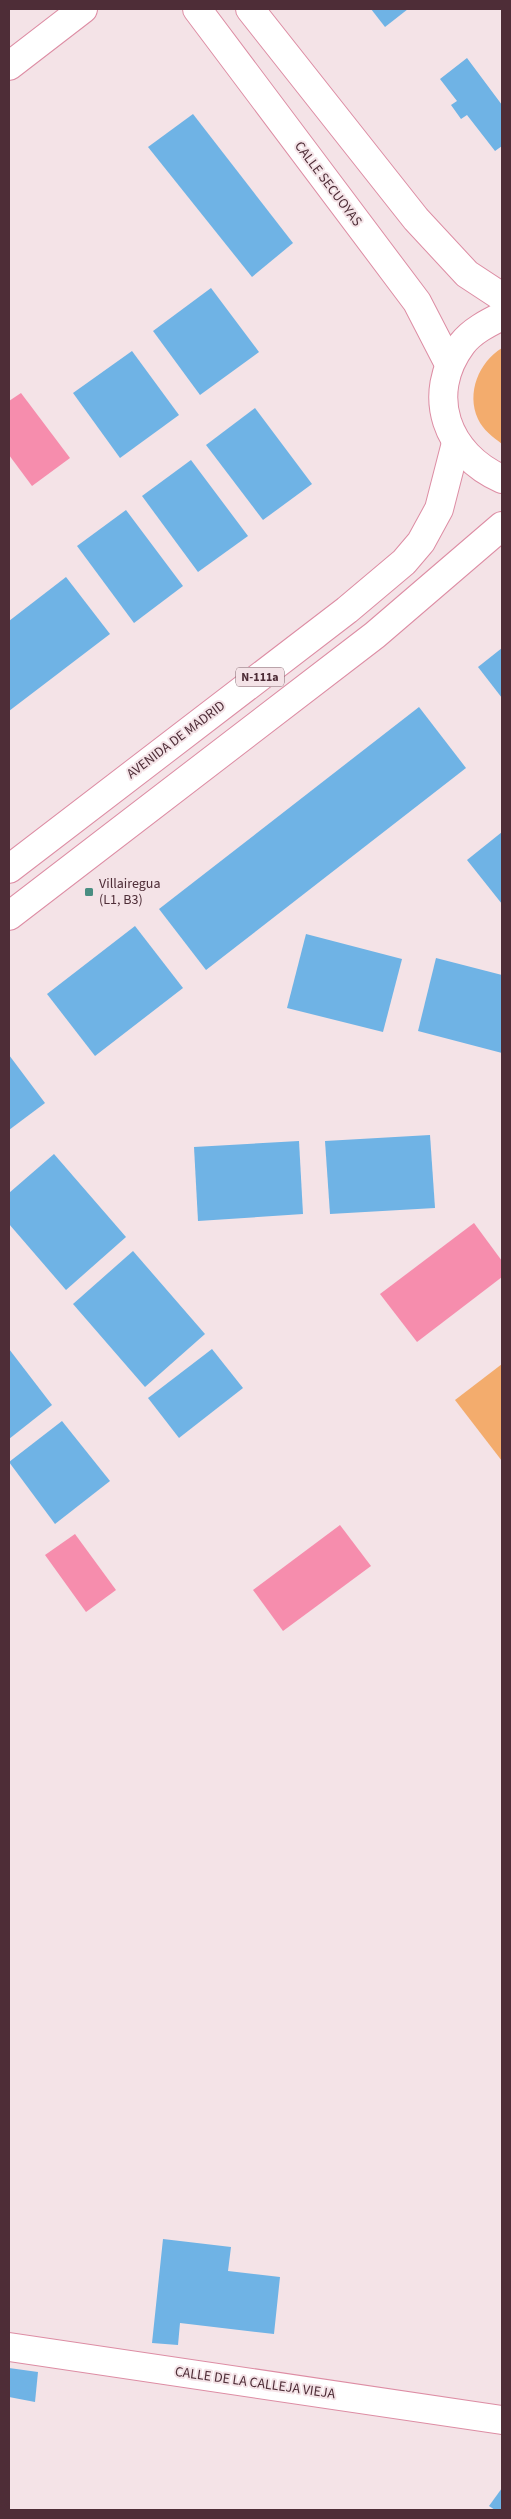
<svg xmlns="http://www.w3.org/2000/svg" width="511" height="2519" viewBox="0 0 511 2519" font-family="'Source Sans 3',sans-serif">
<rect width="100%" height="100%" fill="#f4e3e7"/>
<g fill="#f3ac6d">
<path d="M502,348V444C493,437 483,430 478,419C466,393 479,362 502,348Z"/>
<polygon points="502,1364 502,1461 455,1400"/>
</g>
<g fill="#f68dad">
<polygon points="21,393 70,458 32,486 9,455 9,401"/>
<polygon points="474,1223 502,1261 502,1277 417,1342 380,1294"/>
<polygon points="340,1525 371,1566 283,1631 253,1590"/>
<polygon points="75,1534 116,1590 86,1612 45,1555"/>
</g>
<g fill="#6fb3e5">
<polygon points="371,9 408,9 385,27"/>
<polygon points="467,58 502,105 502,146 495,151 467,115 461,119 451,105 457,101 440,79"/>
<polygon points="193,114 293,243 252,277 148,147"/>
<polygon points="211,288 259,352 200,395 153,331"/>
<polygon points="132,351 179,415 120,458 73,393"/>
<polygon points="255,408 312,484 263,520 206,445"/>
<polygon points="191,460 248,536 198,572 142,496"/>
<polygon points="126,510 183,586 134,623 77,546"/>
<polygon points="66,577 110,634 9,711 9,621"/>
<polygon points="502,648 502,698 478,667"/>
<polygon points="419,707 466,768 206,970 159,909"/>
<polygon points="502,832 502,904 467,860"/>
<polygon points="135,926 183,988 95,1056 47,994"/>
<polygon points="306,934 402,959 383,1032 287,1008"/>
<polygon points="436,958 502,975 502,1053 418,1031"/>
<polygon points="9,1055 45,1103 9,1130"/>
<polygon points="430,1135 435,1208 330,1214 325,1141"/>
<polygon points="299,1141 303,1214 198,1221 194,1147"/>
<polygon points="54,1154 126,1237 66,1290 9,1224 9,1193"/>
<polygon points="133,1251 205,1334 145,1387 73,1304"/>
<polygon points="9,1349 52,1405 9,1439"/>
<polygon points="212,1349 243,1388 179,1438 148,1398"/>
<polygon points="62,1421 110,1481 55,1524 9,1462"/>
<polygon points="163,2239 231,2247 228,2271 280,2277 274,2334 180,2323 178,2345 152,2343"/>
<polygon points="9,2368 38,2372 35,2402 9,2397"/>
<polygon points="502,2488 502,2510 495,2510 489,2506"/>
</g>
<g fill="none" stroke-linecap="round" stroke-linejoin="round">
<defs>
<g id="minor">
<polyline points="9,66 83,9"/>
<polyline points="9,2347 502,2420"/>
</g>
<g id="secondary">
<polyline points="197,9 417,302 449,364"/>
<polyline points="250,9 416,219 467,274 502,297"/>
</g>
<g id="primary">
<path d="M502,316C488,323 472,331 462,344C424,395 447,455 502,479"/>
<polyline points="9,869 347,610 404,562 421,542 439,509 456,443"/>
<polyline points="9,916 375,635 502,526"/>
</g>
</defs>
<use href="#minor" stroke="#dd8da4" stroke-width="30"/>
<use href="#secondary" stroke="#dd8da4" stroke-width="30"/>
<use href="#primary" stroke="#dd8da4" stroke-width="30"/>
<use href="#minor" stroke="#fff" stroke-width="28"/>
<use href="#secondary" stroke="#fff" stroke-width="28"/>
<use href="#primary" stroke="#fff" stroke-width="28"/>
</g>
<rect fill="#498e82" stroke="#f4e3e7" stroke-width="2" x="84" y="887" width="10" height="10" rx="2.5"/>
<g text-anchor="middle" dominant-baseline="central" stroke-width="4" stroke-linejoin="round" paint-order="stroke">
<rect fill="#f4e3e7" stroke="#80646c" stroke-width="1" x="236" y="667.5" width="48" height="19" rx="4"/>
<g font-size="12" font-weight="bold" fill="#4e2d37">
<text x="260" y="677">N-111a</text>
</g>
<g font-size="14" fill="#4e2d37" stroke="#f4e3e7">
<text transform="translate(328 184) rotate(53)">CALLE SECUOYAS</text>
<text transform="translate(176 740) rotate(-37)">AVENIDA DE MADRID</text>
<text transform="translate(255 2383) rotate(8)">CALLE DE LA CALLEJA VIEJA</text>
</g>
<g font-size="14" fill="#4e2d37" stroke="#f4e3e7" text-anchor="start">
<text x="99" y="884">Villairegua<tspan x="99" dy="16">(L1, B3)</tspan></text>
</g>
</g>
<rect width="511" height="2519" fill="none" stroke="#4e2d37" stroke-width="20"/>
</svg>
